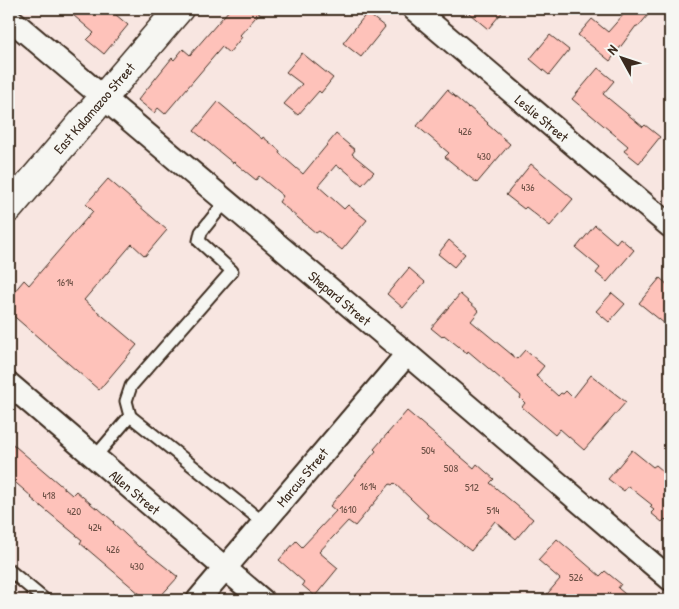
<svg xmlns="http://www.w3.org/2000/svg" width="679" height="609" viewBox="0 0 679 609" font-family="'Patrick Hand',sans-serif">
<rect width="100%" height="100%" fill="#f8e6e1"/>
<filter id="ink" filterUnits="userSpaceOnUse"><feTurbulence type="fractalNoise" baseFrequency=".02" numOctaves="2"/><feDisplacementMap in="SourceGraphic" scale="10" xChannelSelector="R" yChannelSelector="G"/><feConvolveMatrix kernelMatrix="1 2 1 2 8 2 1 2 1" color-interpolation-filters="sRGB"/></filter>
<g filter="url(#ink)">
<g fill="#fec2ba" stroke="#3b2a1e">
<polygon points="66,9 109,9 128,25 104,54 87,40 94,33"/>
<polygon points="230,9 263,9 240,35 242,37 229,53 222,47 165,114 158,108 154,113 138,100 172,58 174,60 183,49 190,55"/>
<polygon points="464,9 505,9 488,29"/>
<polygon points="616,9 653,9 638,27 636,26 610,61 578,35 592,19 608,32 623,15"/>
<polygon points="367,13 385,27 361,57 343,43"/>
<polygon points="550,35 569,50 549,75 530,59"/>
<polygon points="302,53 333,78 321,93 319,91 298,115 284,104 302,84 286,72"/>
<polygon points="598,68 614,81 603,94 643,127 645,125 660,137 639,163 624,151 628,146 572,99"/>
<polygon points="447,90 468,108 469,107 488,123 487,124 510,144 477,183 445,157 449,153 417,126"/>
<polygon points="218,102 262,139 263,137 280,151 279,153 303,174 336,134 355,150 352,154 374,172 362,185 341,167 340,168 336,165 318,186 344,209 348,205 367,220 342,250 319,231 316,233 279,202 283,196 259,176 256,180 234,162 233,163 194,131"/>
<polygon points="531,164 573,199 550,226 526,207 524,209 506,195"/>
<polygon points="108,179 167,230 145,256 132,244 84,300 137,345 99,390 9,312 9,298 24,280 29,285 93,211 86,204"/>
<polygon points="595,225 616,243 620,238 634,250 607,282 596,273 600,268 576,248"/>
<polygon points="449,240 465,254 454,267 438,254"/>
<polygon points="409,268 425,282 403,308 387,294"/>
<polygon points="660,278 670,287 670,328 639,303"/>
<polygon points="612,293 625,304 609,322 596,311"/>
<polygon points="460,294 479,311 471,321 517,359 525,350 544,366 536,376 558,396 561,393 563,394 566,391 573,398 591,375 626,402 584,450 560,429 555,435 522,407 525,403 520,398 521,396 468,351 467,353 444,335 442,337 431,328"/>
<polygon points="407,411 474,468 477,464 494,479 490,483 533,519 516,539 495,521 471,551 427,517 428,515 394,483 392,485 390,484 355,526 348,521 319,552 338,568 315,596 302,585 304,582 279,560 296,541 302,547 336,511 330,506 376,451 374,449"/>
<polygon points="9,441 72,495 76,491 97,509 98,508 114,522 113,523 139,547 139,546 163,565 178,577 157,600 147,600 80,543 82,540 31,498 32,497 9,477"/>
<polygon points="632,450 653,467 656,465 670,477 670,524 665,519 662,522 651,513 654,510 650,507 652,505 628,486 624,491 608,479"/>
<polygon points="557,539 600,576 605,571 621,584 618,588 632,600 542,600 560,579 538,560"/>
</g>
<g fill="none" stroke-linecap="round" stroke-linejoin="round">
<defs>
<g id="lane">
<polyline points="130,416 264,523"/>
<polyline points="94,458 130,416 126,401 131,386 232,271 199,241 201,232 226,201"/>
<polyline points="9,570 45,600"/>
</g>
<g id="street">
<polyline points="414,9 670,226"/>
<polyline points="9,18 407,354 670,579"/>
<polyline points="9,384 262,600"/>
<polyline points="198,600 407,354"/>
</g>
<polyline id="secondary" points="9,208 179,9"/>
</defs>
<use href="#lane" stroke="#3b2a1e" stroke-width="15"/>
<use href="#street" stroke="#3b2a1e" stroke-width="26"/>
<use href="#secondary" stroke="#3b2a1e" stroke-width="31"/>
<use href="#lane" stroke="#f6f6f2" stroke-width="11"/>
<use href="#street" stroke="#f6f6f2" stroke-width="22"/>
<use href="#secondary" stroke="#f6f6f2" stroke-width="28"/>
</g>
</g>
<g text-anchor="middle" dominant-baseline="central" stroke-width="4" stroke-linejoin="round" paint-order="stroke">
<g font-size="11" fill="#6c5045">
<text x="465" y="131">426</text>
<text x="484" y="156">430</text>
<text x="528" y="187">436</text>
<text x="65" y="282">1614</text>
<text x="428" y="450">504</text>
<text x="451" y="468">508</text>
<text x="368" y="486">1614</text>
<text x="472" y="487">512</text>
<text x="49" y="495">418</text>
<text x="348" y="509">1610</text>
<text x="493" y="510">514</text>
<text x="74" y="511">420</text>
<text x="95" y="527">424</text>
<text x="113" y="549">426</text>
<text x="137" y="566">430</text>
<text x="576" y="577">526</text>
</g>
<g font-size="14" fill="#3b2a1e" stroke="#f6f6f2">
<text transform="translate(94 108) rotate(-49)">East Kalamazoo Street</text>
<text transform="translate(542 118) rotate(40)">Leslie Street</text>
<text transform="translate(340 298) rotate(40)">Shepard Street</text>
<text transform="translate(302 477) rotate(-50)">Marcus Street</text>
<text transform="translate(135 492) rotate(40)">Allen Street</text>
</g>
</g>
<rect width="679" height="609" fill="none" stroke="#f6f6f2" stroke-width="30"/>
<rect x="15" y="15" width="649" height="579" fill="none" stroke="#3b2a1e" stroke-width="2" filter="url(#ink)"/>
<g transform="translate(622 58) rotate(310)" stroke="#f6f6f2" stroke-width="4" paint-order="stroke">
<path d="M0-4L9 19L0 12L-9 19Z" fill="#3b2a1e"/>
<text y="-8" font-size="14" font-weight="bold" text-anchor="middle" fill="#3b2a1e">N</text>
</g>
</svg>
